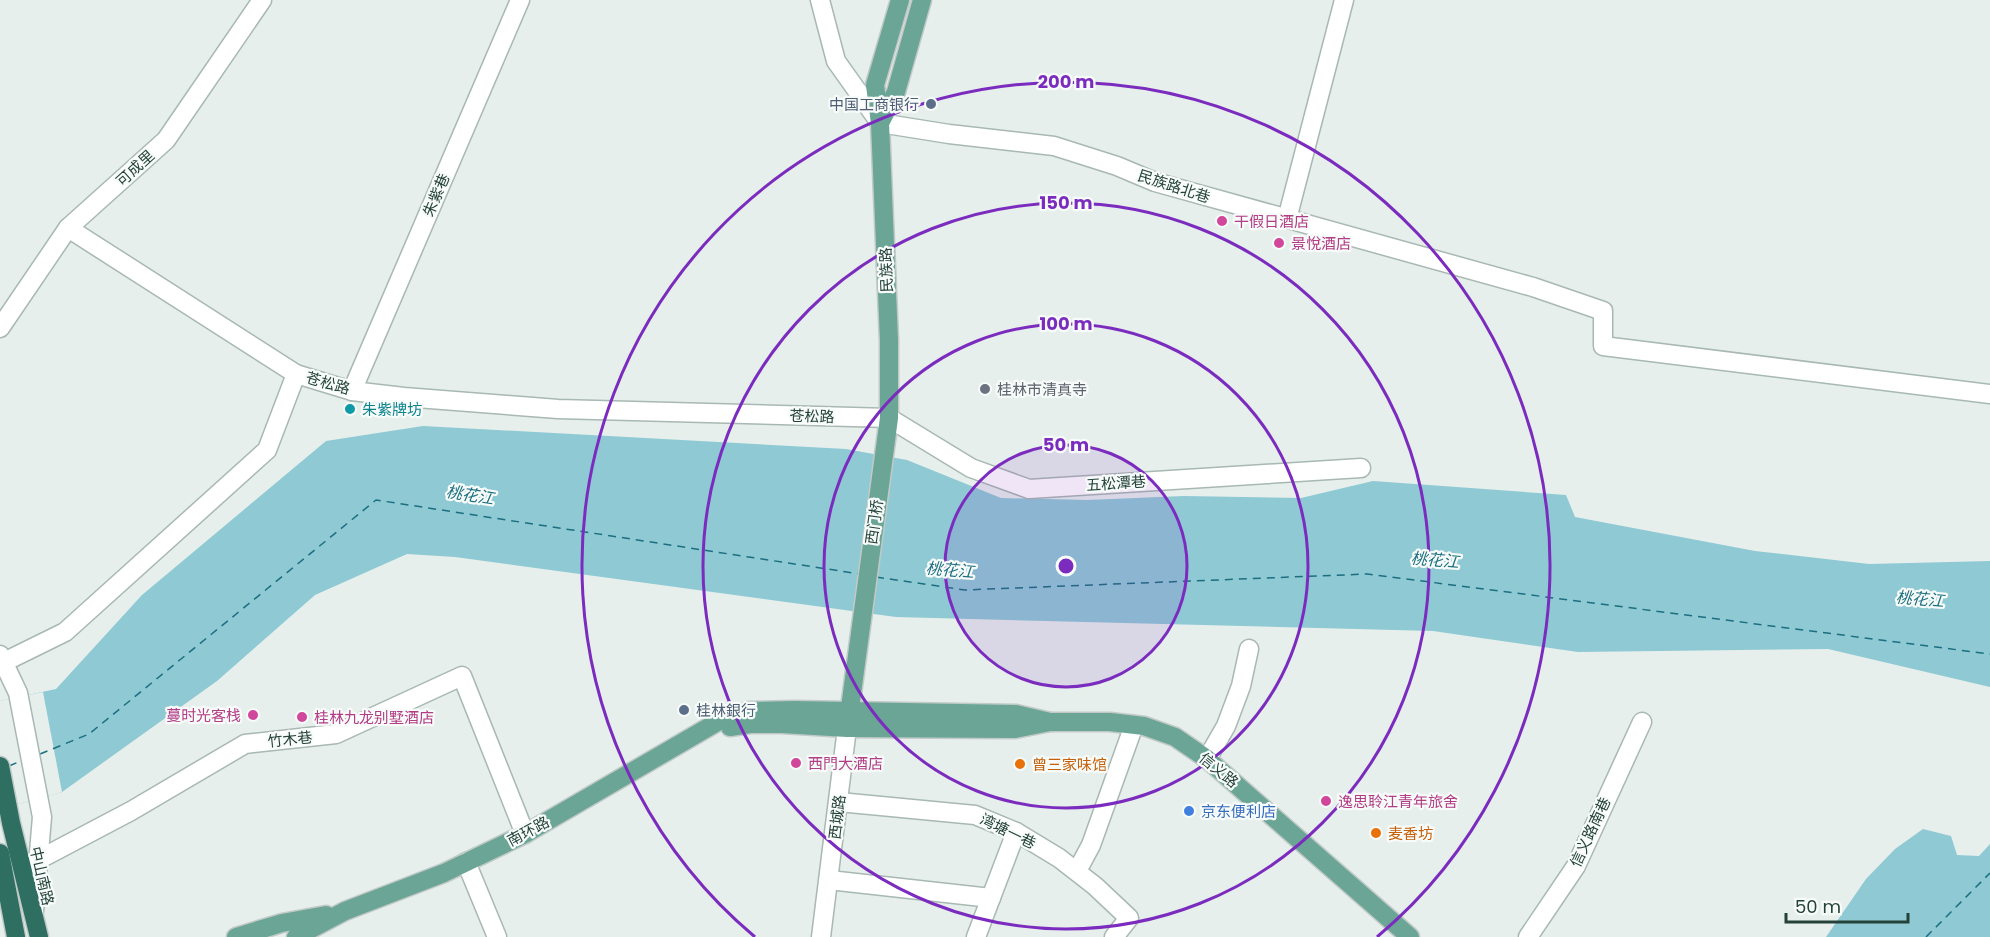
<svg xmlns="http://www.w3.org/2000/svg" width="1990" height="937" viewBox="0 0 1990 937" font-family="Poppins,'Noto Sans SC',sans-serif">
<rect width="100%" height="100%" fill="#e6efeb"/>
<g fill="#8ec9d4">
<polygon points="423,426 846,449 907,460 1001,498 1087,500 1184,496 1301,498 1373,481 1566,495 1575,517 1755,551 1869,564 1990,561 1990,687 1828,649 1578,652 1433,631 896,617 455,557 407,554 315,595 217,681 62,792 0,809 0,701 56,689 142,595 326,441"/>
<polygon points="1923,829 1951,836 1957,855 1979,856 1990,844 1990,937 1826,937 1866,879 1895,849"/>
</g>
<polygon fill="#e6efeb" points="43,692 62,792 0,809 0,701"/>
<g fill="none" stroke-linecap="round" stroke-linejoin="round">
<g stroke="#1c6f80" stroke-width="1.5" stroke-dasharray="8 6" stroke-linecap="butt">
<polyline points="876,577 965,590 1367,574 1990,654"/>
<polyline points="40,754 89,734 376,500 860,574"/>
<polyline points="9,766 21,761"/>
<polyline points="1926,937 1990,873"/>
</g>
<defs>
<g id="minor">
<polyline points="820,0 836,61 880,123 949,134 1054,146 1117,166 1155,182 1533,287 1603,311 1603,346 1990,394"/>
<polyline points="1287,219 1344,0"/>
<polyline points="68,228 296,374"/>
<polyline points="0,328 68,228 166,140 262,0"/>
<polyline points="352,391 520,0"/>
<polyline points="0,655 18,693 42,817 34,911"/>
<polyline points="4,662 65,632 267,450 296,374 352,391 404,397 558,409 889,418 971,468 1029,489 1361,468"/>
<polyline points="1207,759 1226,726 1241,686 1249,649"/>
<polyline points="839,802 975,815 1016,832 1059,858 1095,886 1129,918 1114,937"/>
<polyline points="38,860 131,811 245,744 336,734 462,676 525,834"/>
<polyline points="466,862 497,937"/>
<polyline points="1077,871 1091,845 1134,725"/>
<polyline points="829,880 991,898"/>
<polyline points="821,937 847,728"/>
<polyline points="976,937 1016,832"/>
<polyline points="1528,937 1576,866 1642,722"/>
</g>
<g id="major">
<polyline points="880,123 875,85 900,0"/>
<polyline points="848,723 889,418 889,340 880,123 896,92 922,0"/>
<polyline points="730,727 750,724 782,724 847,728 1015,729 1050,722 1110,722 1144,726 1175,737 1207,759 1410,937"/>
<polyline points="236,937 282,923 326,915"/>
<polyline points="296,937 345,911 444,873 525,834 726,717 749,711 794,710 1016,714 1050,722"/>
</g>
<g id="highway">
<polyline points="0,766 11,823 39,937"/>
<polyline points="0,853 16,937"/>
</g>
</defs>
<use href="#minor" stroke="#a8b8b2" stroke-width="21"/>
<use href="#major" stroke="#c2cac8" stroke-width="21"/>
<use href="#highway" stroke="#c2cac8" stroke-width="21"/>
<use href="#minor" stroke="#fff" stroke-width="18"/>
<use href="#major" stroke="#6aa596" stroke-width="18"/>
<use href="#highway" stroke="#2f6f62" stroke-width="18"/>
</g>
<circle cx="1066" cy="566" r="121" fill="#7b2cbf" fill-opacity=".12"/>
<g fill="none" stroke="#7b2cbf" stroke-width="3">
<circle cx="1066" cy="566" r="121"/>
<circle cx="1066" cy="566" r="242"/>
<circle cx="1066" cy="566" r="363"/>
<path d="M755 937A484 484 0 1 1 1377 937"/>
</g>
<g fill="#5c6f8a" stroke="#f7fbf9" stroke-width="2">
<circle cx="931" cy="104" r="6"/>
<circle cx="684" cy="710" r="6"/>
</g>
<g fill="#d1479c" stroke="#f7fbf9" stroke-width="2">
<circle cx="1222" cy="221" r="6"/>
<circle cx="1279" cy="243" r="6"/>
<circle cx="253" cy="715" r="6"/>
<circle cx="302" cy="717" r="6"/>
<circle cx="796" cy="763" r="6"/>
<circle cx="1326" cy="801" r="6"/>
</g>
<circle fill="#6b7280" stroke="#f7fbf9" stroke-width="2" cx="985" cy="389" r="6"/>
<circle fill="#0f9aa8" stroke="#f7fbf9" stroke-width="2" cx="350" cy="409" r="6"/>
<g fill="#e8710a" stroke="#f7fbf9" stroke-width="2">
<circle cx="1020" cy="764" r="6"/>
<circle cx="1376" cy="833" r="6"/>
</g>
<circle fill="#3f7fe0" stroke="#f7fbf9" stroke-width="2" cx="1189" cy="811" r="6"/>
<g text-anchor="middle" dominant-baseline="central" stroke-width="4.5" stroke-linejoin="round" paint-order="stroke">
<g font-size="15" fill="#4e5e75" stroke="#f7fbf9" text-anchor="end">
<text x="919" y="104">中国工商银行</text>
<text x="696" y="710" text-anchor="start">桂林銀行</text>
</g>
<g font-size="15" fill="#24423a" stroke="#f7fbf9">
<text transform="translate(135 168) rotate(-42)">可成里</text>
<text transform="translate(1174 186) rotate(18)">民族路北巷</text>
<text transform="translate(436 195) rotate(-67)">朱紫巷</text>
<text transform="translate(886 270) rotate(-92)">民族路</text>
<text transform="translate(328 383) rotate(16)">苍松路</text>
<text transform="translate(812 416) rotate(2)">苍松路</text>
<text transform="translate(1116 483) rotate(-4)">五松潭巷</text>
<text transform="translate(874 522) rotate(-82)">西门桥</text>
<text transform="translate(290 739) rotate(-6)">竹木巷</text>
<text transform="translate(1219 770) rotate(39)">信义路</text>
<text transform="translate(837 817) rotate(-83)">西城路</text>
<text transform="translate(528 831) rotate(-28)">南环路</text>
<text transform="translate(1008 831) rotate(26)">湾塘一巷</text>
<text transform="translate(1590 832) rotate(-65)">信义路南巷</text>
<text transform="translate(42 876) rotate(77)">中山南路</text>
</g>
<g font-size="15" fill="#b23c85" stroke="#f7fbf9" text-anchor="start">
<text x="1234" y="221">干假日酒店</text>
<text x="1291" y="243">景悅酒店</text>
<text x="241" y="715" text-anchor="end">蔓时光客栈</text>
<text x="314" y="717">桂林九龙别墅酒店</text>
<text x="808" y="763">西門大酒店</text>
<text x="1338" y="801">逸思聆江青年旅舍</text>
</g>
<g font-size="15" fill="#5b616d" stroke="#f7fbf9" text-anchor="start">
<text x="997" y="389">桂林市清真寺</text>
</g>
<g font-size="15" fill="#0d838f" stroke="#f7fbf9" text-anchor="start">
<text x="362" y="409">朱紫牌坊</text>
</g>
<g font-size="15" fill="#c56008" stroke="#f7fbf9" text-anchor="start">
<text x="1032" y="764">曾三家味馆</text>
<text x="1388" y="833">麦香坊</text>
</g>
<g font-size="15" fill="#366cbe" stroke="#f7fbf9" text-anchor="start">
<text x="1201" y="811">京东便利店</text>
</g>
<g font-size="16" font-style="italic" fill="#1c6f80" stroke="#f7fbf9">
<text transform="translate(470 495) rotate(9)">桃花江</text>
<text transform="translate(1435 560) rotate(5)">桃花江</text>
<text transform="translate(950 570) rotate(5)">桃花江</text>
<text transform="translate(1920 599) rotate(5)">桃花江</text>
</g>
</g>
<circle cx="1066" cy="566" r="9" fill="#7b2cbf" stroke="#f7fbf9" stroke-width="3"/>
<g font-size="18" text-anchor="middle" font-weight="bold" fill="#7b2cbf" stroke="#f7fbf9" stroke-width="4.5" stroke-linejoin="round" paint-order="stroke">
<text x="1066" y="88">200 m</text>
<text x="1066" y="209">150 m</text>
<text x="1066" y="330">100 m</text>
<text x="1066" y="451">50 m</text>
</g>
<path d="M1786 913v9h122v-9" fill="none" stroke="#24423a" stroke-width="3"/>
<text x="1795" y="913" font-size="18" fill="#24423a" stroke="#f7fbf9" stroke-width="4.5" paint-order="stroke">50 m</text>
</svg>
